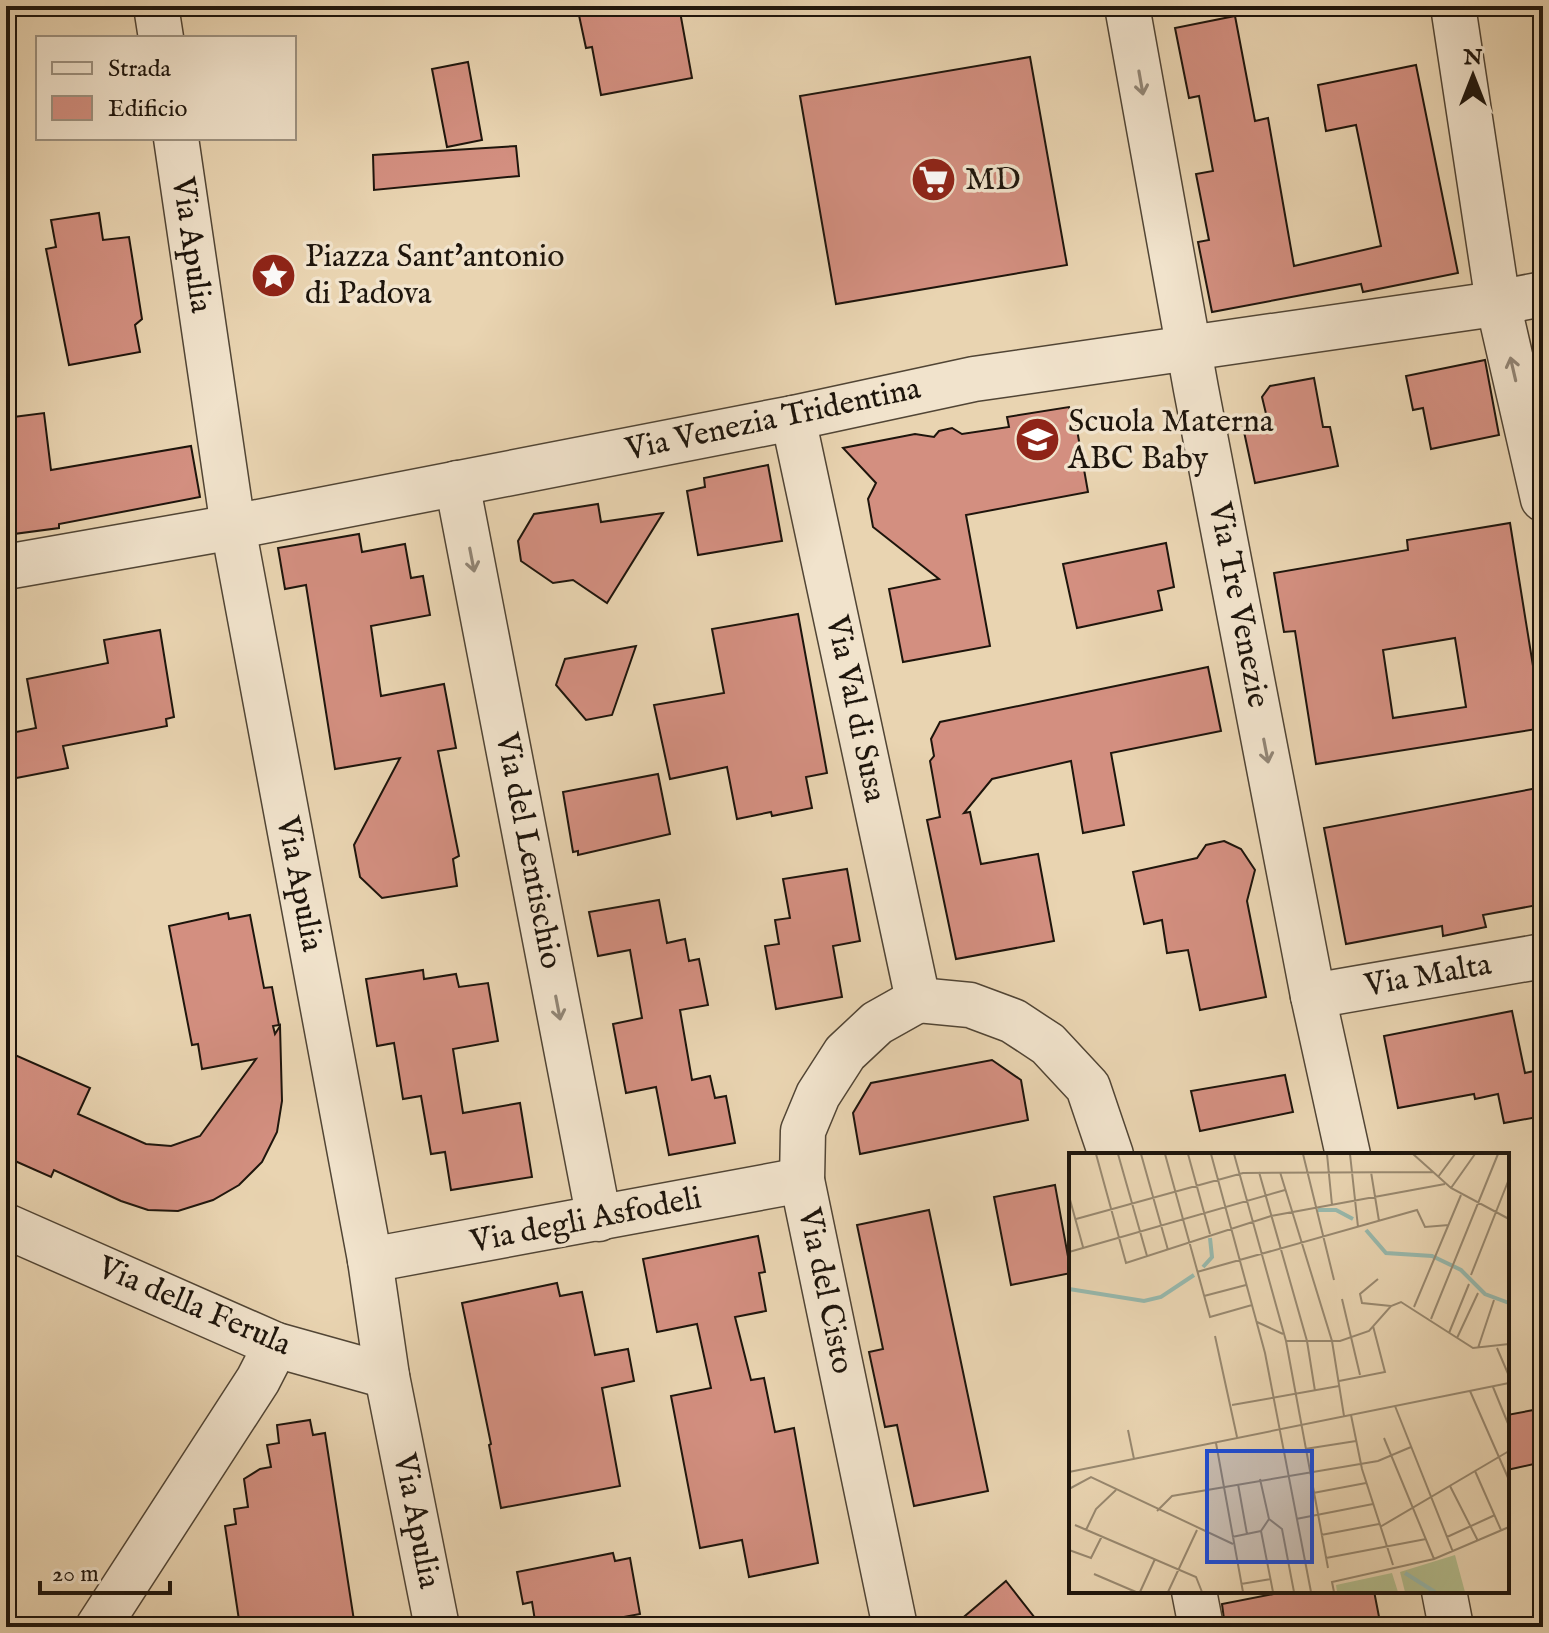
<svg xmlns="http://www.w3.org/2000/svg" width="1549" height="1633" viewBox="0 0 1549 1633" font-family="'IM FELL English',serif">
<rect width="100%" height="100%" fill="#e9d4b1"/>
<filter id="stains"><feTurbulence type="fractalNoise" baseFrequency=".0025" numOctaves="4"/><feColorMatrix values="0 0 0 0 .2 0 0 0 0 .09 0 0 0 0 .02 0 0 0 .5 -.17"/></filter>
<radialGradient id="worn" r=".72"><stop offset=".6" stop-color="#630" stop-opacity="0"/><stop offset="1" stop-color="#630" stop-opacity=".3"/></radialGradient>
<g fill="#d38f80" stroke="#1e150c" stroke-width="2" fill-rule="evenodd">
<polygon points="577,6 679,6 692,78 601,95 592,47 586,48"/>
<polygon points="1235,16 1255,121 1268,118 1294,266 1381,246 1356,125 1326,131 1318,85 1416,65 1458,273 1363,292 1361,284 1212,312 1198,242 1209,240 1196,174 1213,171 1199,96 1189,98 1175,28"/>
<polygon points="1030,57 1067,265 836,304 800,96"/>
<polygon points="468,62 482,140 447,147 432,69"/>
<polygon points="516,146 519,176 374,190 373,155"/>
<polygon points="99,213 103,240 129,237 142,319 135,325 140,352 69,365 46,249 56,247 51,220"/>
<polygon points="1485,360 1499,435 1431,449 1423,408 1413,410 1406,376"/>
<polygon points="1314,378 1323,427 1330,427 1338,466 1255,483 1243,427 1268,422 1262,397 1270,386"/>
<polygon points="1069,407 1076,424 1088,492 966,515 990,646 903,662 889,589 939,579 873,527 868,499 876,483 843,448 915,434 934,437 939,431 952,428 962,434 1009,427 1007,417"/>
<polygon points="44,413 51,470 191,446 200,497 59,524 59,528 6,535 6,418"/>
<polygon points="768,465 782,541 698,555 687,491 705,487 704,478"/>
<polygon points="598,504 601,522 663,513 607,603 573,580 553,583 521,561 518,541 534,514"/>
<path d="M1510,523L1543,728L1316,764L1295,631L1284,632L1274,573L1408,550L1407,540ZM1455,638L1466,707L1393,718L1383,650Z"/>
<polygon points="359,534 362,552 405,544 411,578 423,576 430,615 371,626 381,696 444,684 456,748 438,751 459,856 453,859 457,886 382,898 360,877 354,845 400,758 335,769 306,585 285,589 278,548"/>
<polygon points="1166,543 1174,587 1158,591 1162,610 1077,628 1063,564"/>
<polygon points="798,614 827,773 806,777 812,808 772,816 771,812 737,819 727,767 670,779 654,705 724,693 712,629"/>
<polygon points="160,630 174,717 166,719 167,726 63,746 68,768 6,780 6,734 36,728 27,679 108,663 104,640"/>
<polygon points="636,646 612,715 586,720 556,685 565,659"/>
<polygon points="1208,667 1221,731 1111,753 1124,825 1083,833 1071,761 992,779 964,813 970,812 981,864 1038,854 1054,941 956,959 927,820 940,817 930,761 934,756 931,739 940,722"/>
<polygon points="658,774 670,834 578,855 578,851 573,852 563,792"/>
<polygon points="1543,787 1543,904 1483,915 1486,927 1443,936 1442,926 1346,944 1324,828"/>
<polygon points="1224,841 1241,849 1255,870 1247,901 1266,997 1200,1010 1188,950 1167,953 1162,920 1144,924 1133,872 1197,858 1206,845"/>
<polygon points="847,869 860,941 833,946 842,997 776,1009 765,946 779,944 775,920 790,918 783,879"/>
<polygon points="659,900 667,943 685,939 689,961 699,959 708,1005 680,1010 692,1080 710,1076 715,1098 726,1096 735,1143 669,1155 656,1087 626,1093 613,1024 642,1018 630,950 598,956 589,912"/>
<polygon points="228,913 229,919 250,915 264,988 272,987 279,1025 273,1026 275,1034 280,1026 282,1101 277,1132 262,1162 239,1185 213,1200 178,1211 148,1210 121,1201 54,1170 51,1177 6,1157 6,1051 90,1088 78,1114 146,1144 171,1146 200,1136 256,1059 202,1069 198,1044 192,1045 169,926"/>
<polygon points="423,970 424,979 456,974 459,987 488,983 498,1041 453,1049 463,1113 520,1103 532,1177 451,1190 445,1152 431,1154 421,1096 403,1099 394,1043 377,1046 366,979"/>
<polygon points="1512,1011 1525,1073 1543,1069 1543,1116 1504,1123 1498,1094 1475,1099 1474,1094 1398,1108 1384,1036"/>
<polygon points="992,1060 1021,1080 1028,1120 860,1154 853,1113 871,1083"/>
<polygon points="1285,1075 1293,1112 1200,1131 1191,1091"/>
<polygon points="1055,1185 1071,1273 1011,1285 994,1197"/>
<polygon points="929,1210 988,1491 914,1506 897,1425 885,1427 869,1352 883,1349 857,1225"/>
<polygon points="758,1236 765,1272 759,1273 766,1311 735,1317 751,1380 764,1378 775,1432 794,1428 818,1563 749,1577 742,1540 700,1548 671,1396 711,1388 697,1324 657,1332 643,1259"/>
<polygon points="557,1283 560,1296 582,1292 595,1355 628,1349 634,1381 602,1388 620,1486 501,1508 489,1445 491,1444 462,1303"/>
<polygon points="1539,1409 1543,1428 1543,1462 1507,1470 1507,1415"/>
<polygon points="310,1420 313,1435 325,1433 355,1627 240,1627 225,1526 236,1524 234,1509 248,1507 244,1479 260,1469 271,1467 267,1445 279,1443 277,1425"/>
<polygon points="613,1553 615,1561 630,1558 640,1614 570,1627 536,1627 532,1602 523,1604 517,1572"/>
<polygon points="1006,1581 1042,1627 952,1627"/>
<polygon points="1289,1591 1374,1591 1381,1627 1225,1627 1222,1604"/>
</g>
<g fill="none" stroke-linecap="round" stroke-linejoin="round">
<defs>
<g id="minor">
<polyline points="156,6 161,38"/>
<polyline points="1127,6 1196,389 1313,996 1348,1155"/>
<polyline points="1453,6 1498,303 1543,499"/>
<polyline points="176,138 233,527 370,1260 387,1376 437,1627"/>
<polyline points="793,418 918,1000"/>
<polyline points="457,483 599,1219"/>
<polyline points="6,567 233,527 793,418 974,379 1481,306 1543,294"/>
<polyline points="1313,996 1543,956"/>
<polyline points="918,1000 970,1005 1013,1021 1048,1044 1088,1087 1111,1155"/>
<polyline points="6,1226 276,1345 387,1376"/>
<polyline points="370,1260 802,1180"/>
<polyline points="1194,1591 1201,1627"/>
<polyline points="1444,1591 1451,1627"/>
<polyline points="98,1627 258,1380 276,1345"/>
<polyline points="895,1627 802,1180 803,1131 818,1095 845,1053 877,1023 918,1000"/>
</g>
</defs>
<use href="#minor" stroke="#514535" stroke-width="47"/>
<use href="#minor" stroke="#f1e3cc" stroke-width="44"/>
</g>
<defs><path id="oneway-shaft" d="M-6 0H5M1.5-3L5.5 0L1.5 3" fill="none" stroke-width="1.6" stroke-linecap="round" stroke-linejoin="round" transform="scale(2)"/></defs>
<g stroke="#928676">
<use href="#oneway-shaft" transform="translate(1141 83) rotate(80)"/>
<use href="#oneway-shaft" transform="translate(1513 369) rotate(-103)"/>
<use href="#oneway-shaft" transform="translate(472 560) rotate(79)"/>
<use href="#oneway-shaft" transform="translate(1266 751) rotate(79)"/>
<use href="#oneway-shaft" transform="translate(558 1008) rotate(79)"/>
</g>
<defs>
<symbol id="supermarket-disc" viewBox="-11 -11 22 22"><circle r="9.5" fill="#8f2418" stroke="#f1e3cc"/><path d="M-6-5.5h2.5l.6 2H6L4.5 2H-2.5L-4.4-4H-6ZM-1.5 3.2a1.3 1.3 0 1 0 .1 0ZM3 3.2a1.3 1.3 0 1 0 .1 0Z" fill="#fff"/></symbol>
<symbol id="sight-disc" viewBox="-11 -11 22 22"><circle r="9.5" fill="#8f2418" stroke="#f1e3cc"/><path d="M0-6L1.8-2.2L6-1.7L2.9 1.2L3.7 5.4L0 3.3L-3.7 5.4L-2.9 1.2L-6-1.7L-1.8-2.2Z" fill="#fff"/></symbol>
<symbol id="school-disc" viewBox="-11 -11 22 22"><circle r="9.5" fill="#8f2418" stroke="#f1e3cc"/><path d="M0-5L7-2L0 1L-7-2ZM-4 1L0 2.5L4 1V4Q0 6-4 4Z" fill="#fff"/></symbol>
</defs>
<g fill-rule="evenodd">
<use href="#supermarket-disc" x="908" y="154" width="51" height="51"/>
<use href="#sight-disc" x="248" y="250" width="51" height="51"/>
<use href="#school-disc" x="1012" y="414" width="51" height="51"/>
</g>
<g text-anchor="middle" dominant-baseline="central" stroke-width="7" stroke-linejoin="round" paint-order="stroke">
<g font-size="32" fill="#1e150c" stroke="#f1e3cc" text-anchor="start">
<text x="965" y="180">MD</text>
<text x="305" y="257">Piazza Sant'antonio<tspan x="305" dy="37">di Padova</tspan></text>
<text x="1068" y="422">Scuola Materna<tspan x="1068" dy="37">ABC Baby</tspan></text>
</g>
<g font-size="32" fill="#1e150c" stroke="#f1e3cc">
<text transform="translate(191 245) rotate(82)">Via Apulia</text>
<text transform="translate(773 420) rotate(-12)">Via Venezia Tridentina</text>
<text transform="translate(1238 605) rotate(79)">Via Tre Venezie</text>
<text transform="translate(855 709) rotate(78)">Via Val di Susa</text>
<text transform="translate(528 851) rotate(79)">Via del Lentischio</text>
<text transform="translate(299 884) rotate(79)">Via Apulia</text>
<text transform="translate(1428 976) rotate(-10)">Via Malta</text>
<text transform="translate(586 1221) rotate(-11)">Via degli Asfodeli</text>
<text transform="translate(825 1291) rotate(78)">Via del Cisto</text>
<text transform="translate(194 1307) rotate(23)">Via della Ferula</text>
<text transform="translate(416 1521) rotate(79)">Via Apulia</text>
</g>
</g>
<g transform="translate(1069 1153)">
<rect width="440" height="440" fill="#e9d4b1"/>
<path d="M386,402L396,439H336L331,419ZM323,420L329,439H268L267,432Z" fill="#b3bd8e"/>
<path fill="none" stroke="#97b8ac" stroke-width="4" d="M249,57H267L284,66M297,77L317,100L363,103L392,117L416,141L440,150M134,114L143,104L141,85M0,136L75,148L92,144L125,122M336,420L366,439"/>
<path fill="none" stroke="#98886f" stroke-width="2" d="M27,1L57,110L202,63L376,31M49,1L78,103M68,1H180M72,1L99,97M96,1L141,164L183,152M119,1L141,81M142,1L196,200L242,439M165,1L217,188L259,415M234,1L265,127M258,1L263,52M281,1L289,74M344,1L382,35L440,66M190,19L238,188L246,238M211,19L263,188L275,263M302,19L310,68M369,24L386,1M382,35L406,1M0,43L14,94M7,66L174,20L364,19M0,99L216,37M128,119L348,57L356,74L380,72M402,122L440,26M309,126L291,141L293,150L322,153M135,143L177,132M273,146L291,222M345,154L392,42M362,166L429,1M188,169L214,181M380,180L400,131M146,183L168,284M388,185L409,140M217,188H271L300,178L322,153L332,149L404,195L440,191M409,195L425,147M428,195L440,223M270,228L316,219L304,173M424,234L440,273M401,238L440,327M163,252L270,233M326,253L384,399M282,262L293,316L324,412M59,277L65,306M315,285L365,406M147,290L174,439M236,296L287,288M406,318L432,377M0,319L440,230M191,326L200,366M169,331L178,381M381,333L409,388M0,336L22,324L164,391M244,340L297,330M88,358L103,343L309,308L342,294M200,366L213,376L225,439M200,366L192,378L204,439M227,366L304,351M6,372L127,424L133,439M311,374L440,298M17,377L27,356L47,337M252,382L310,371M163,384L192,378M378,384L426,362M0,397L22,405L33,383M257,405L357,386M25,421L67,439M172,431L202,426M71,439L86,406M99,439L128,377M265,439L263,429L365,406L440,374"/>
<path fill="#1d4ed8" fill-opacity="0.15" stroke="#1d4ed8" stroke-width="4" d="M138,298H243V409H138Z"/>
<rect width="440" height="440" fill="none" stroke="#1e150c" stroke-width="4"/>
</g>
<rect width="1549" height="1633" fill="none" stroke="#e9d4b1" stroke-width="32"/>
<rect x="8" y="8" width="1533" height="1617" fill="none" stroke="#1e150c" stroke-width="4"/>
<rect x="16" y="16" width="1517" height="1601" fill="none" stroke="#1e150c" stroke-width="2"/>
<rect x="36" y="36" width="260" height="104" fill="#f1e3cc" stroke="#9d917f" stroke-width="2"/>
<rect x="52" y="62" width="40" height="12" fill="#f1e3cc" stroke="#9d917f" stroke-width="2"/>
<text x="108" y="76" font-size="24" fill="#1e150c">Strada</text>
<rect x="52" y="96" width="40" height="24" fill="#d38f80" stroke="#9d917f" stroke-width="2"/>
<text x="108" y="116" font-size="24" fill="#1e150c">Edificio</text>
<g transform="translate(1473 76)" stroke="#f1e3cc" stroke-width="6" paint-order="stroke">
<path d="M0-6L14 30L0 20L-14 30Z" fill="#1e150c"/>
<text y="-12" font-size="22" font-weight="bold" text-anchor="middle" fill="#1e150c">N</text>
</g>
<path d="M40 1581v12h130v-12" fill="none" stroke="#1e150c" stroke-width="4"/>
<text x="52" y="1581" font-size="24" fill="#1e150c" stroke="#f1e3cc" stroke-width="6" paint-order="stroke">20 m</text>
<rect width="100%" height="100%" filter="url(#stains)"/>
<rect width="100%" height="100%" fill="url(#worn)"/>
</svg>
